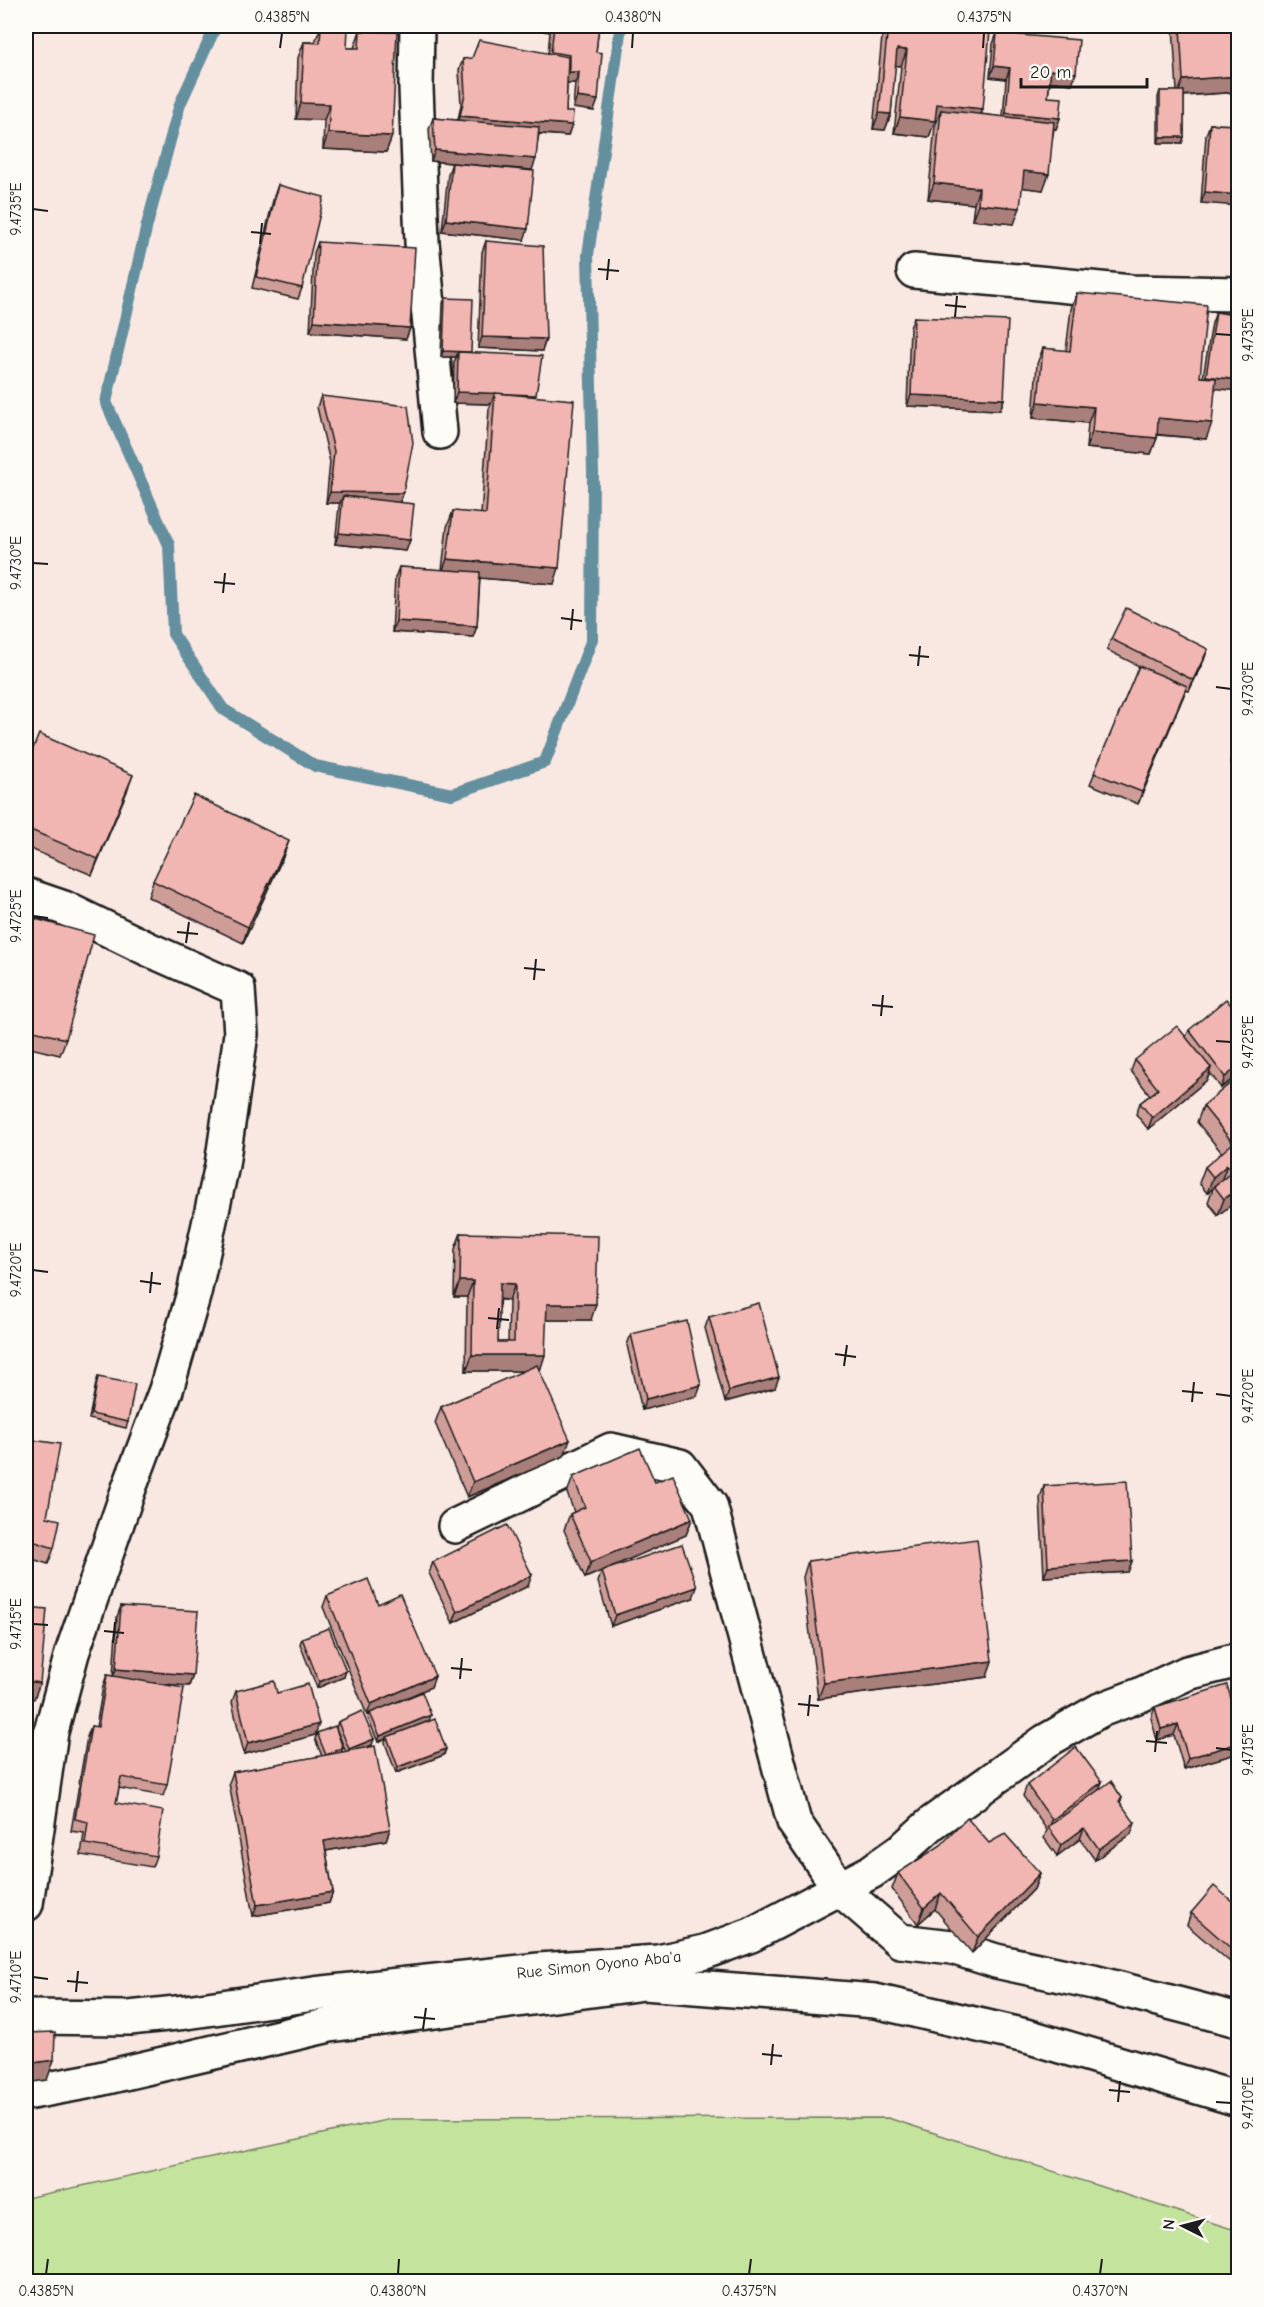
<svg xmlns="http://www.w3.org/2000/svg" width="1264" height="2307" viewBox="0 0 1264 2307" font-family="'Comic Neue',sans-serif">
<rect width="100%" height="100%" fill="#f9e7e2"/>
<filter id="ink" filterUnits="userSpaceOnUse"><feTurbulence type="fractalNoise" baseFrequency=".0167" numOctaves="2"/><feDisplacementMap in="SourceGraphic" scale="12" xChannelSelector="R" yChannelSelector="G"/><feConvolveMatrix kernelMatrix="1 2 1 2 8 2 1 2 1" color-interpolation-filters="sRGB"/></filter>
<g filter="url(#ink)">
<polygon fill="#c4e49d" stroke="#70805c" stroke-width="1.5" points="888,2118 1238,2231 1238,2281 26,2281 26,2198 391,2119"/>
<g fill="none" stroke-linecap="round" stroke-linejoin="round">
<polyline stroke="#638f9e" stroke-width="12" points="216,26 180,104 147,225 106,402 169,545 173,634 223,709 315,766 452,794 545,762 592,639 593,472 588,255 621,26"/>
<defs>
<g id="street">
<polyline points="417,26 416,88 422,242 440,432"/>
<polyline points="914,271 1131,292 1238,294"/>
<polyline points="26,895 64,908 148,949 238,989 241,1034 222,1165 194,1293 166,1390 128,1491 72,1653 51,1732 26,1904"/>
<polyline points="455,1526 611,1450 680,1466 710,1505 794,1822 840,1889 900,1941 952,1947 996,1961 1093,1982 1238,2020"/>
<polyline points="26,2093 86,2082 330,2025 644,1983 875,2001 1030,2037 1238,2099"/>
</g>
<polyline id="secondary" points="26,2017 129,2018 186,2012 314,1994 539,1970 658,1962 705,1952 751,1935 871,1872 902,1850 932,1823 1046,1741 1100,1710 1140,1695 1187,1673 1238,1660"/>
</defs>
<use href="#street" stroke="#1c1c1c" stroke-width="38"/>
<use href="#secondary" stroke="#1c1c1c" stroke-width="38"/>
<use href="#street" stroke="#fdfcf7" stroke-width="33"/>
<use href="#secondary" stroke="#fdfcf7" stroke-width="33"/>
</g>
<g fill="#cf9d98" stroke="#1c1c1c" stroke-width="1.5" fill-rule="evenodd">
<polygon points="321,26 347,48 354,48 360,31 392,136 386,152 323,149 324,120 296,119 298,58 304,42 315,42"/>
<polygon points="544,26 599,26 596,52 594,111 573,108 575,83 567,83 566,112 568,136 539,134 532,170 431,161 429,129 433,118 458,120 461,105 459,70 463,59 548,54 550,32 544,31"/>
<polygon points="886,26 934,26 983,109 981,114 1003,117 1006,79 990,77 993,44 997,33 1072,84 1050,81 1048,97 1060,118 1056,129 1054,129 1043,190 1022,187 1014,224 972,220 974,204 928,199 935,126 937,121 935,120 929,137 894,133 901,66 895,65 891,114 885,130 873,129 882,37"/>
<polygon points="1173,26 1239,26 1239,92 1184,96 1184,137 1182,143 1158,143 1158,97 1160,91 1177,91"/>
<polygon points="1210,124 1239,125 1201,203 1206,135"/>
<polygon points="452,163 524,240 442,231 448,174"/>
<polygon points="278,185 302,288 298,299 252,288 274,196"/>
<polygon points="486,241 546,339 542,351 478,348 482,252"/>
<polygon points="318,242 410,328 406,339 310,332 314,253"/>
<polygon points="1077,293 1200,377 1203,377 1212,323 1216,312 1215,388 1206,439 1157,435 1157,438 1151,454 1086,448 1088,423 1033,418 1037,364 1043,348 1066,351 1071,309"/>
<polygon points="445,298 471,353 536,397 554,584 480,578 477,626 473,637 392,632 395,578 399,567 442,570 447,527 453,511 481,514 489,409 491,404 453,403 454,363 456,357 441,357 443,303"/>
<polygon points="914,317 1004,399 1000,410 907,406 910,328"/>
<polygon points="321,396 403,493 400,502 410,540 406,551 335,544 339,507 340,503 326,503 330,462 317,407"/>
<polygon points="1111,639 1204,660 1189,691 1186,690 1138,804 1090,784 1139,666 1107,650"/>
<polygon points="1239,744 1239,768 1230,762 1234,751"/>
<polygon points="26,766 127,791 92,875 26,847"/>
<polygon points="283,857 243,943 148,897 153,881"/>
<polygon points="32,918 66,1039 60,1055 26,1047 26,935"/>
<polygon points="1239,1015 1239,1074 1221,1088 1210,1073 1207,1080 1148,1129 1136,1114 1140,1103 1150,1095 1131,1071 1135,1060 1186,1037 1189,1030"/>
<polygon points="1239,1076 1239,1199 1218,1215 1208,1202 1213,1188 1207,1193 1199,1183 1205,1167 1222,1153 1197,1122 1203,1106"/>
<path d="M461,1233L591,1320H546L540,1371L564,1456L467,1497L435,1423L441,1407L524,1371H466L467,1297H454L455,1249ZM499,1300H509L508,1342H498Z"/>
<polygon points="709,1317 775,1388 725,1402 705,1328"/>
<polygon points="631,1334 697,1396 642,1410 627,1345"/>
<polygon points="98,1377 128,1422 126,1428 89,1419 96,1383"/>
<polygon points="26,1439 47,1517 54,1548 48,1564 26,1557"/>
<polygon points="573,1477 655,1482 692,1519 686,1535 585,1578 564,1530 570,1514 574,1512 567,1493"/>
<polygon points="1044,1486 1132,1561 1128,1572 1044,1577 1040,1498"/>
<polygon points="808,1561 987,1677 818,1699 803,1577"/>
<polygon points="433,1562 528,1586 453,1623 429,1573"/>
<polygon points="602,1571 693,1598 611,1626 598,1582"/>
<polygon points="327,1596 378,1604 435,1676 431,1687 401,1700 429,1721 444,1755 396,1773 385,1743 386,1738 378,1742 368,1718 370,1714 367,1715 323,1607"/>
<polygon points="121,1606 193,1675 189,1686 157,1683 167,1785 163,1796 119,1788 116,1803 156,1856 152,1867 81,1855 84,1833 71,1831 87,1737 91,1726 96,1727 103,1686 107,1675 113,1676 117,1617"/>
<polygon points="302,1638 344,1677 317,1688 300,1644"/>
<polygon points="236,1691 277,1693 315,1735 244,1754 232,1702"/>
<polygon points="1155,1707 1239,1725 1239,1753 1184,1769 1174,1735 1157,1740 1151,1718"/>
<polygon points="338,1722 372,1745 362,1749 390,1829 386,1840 326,1851 333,1892 329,1903 253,1916 229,1783 233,1772 322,1756 315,1739 317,1733 342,1752 346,1752 336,1728"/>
<polygon points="1027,1785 1099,1790 1122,1798 1120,1803 1131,1834 1095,1860 1080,1839 1057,1856 1044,1838 1047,1830 1023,1796"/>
<polygon points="989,1843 1040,1873 1034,1889 972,1953 935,1909 918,1924 892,1889 898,1873"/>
<polygon points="1239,1907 1239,1951 1230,1962 1187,1925 1191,1913"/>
</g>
<g fill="#a97f7c" stroke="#1c1c1c" stroke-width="1.5">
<polygon points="897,49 907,50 901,66 891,65"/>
<polygon points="994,66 1010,68 1006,79 990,77"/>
<polygon points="1051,70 1076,73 1072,84 1047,81"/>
<polygon points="569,72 579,72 575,83 565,83"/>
<polygon points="1239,76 1239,92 1177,96 1183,80"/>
<polygon points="577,97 598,100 594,111 573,108"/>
<polygon points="301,103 330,104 324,120 296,119"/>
<polygon points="937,104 983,109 977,125 941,110 937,121 931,120"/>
<polygon points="879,113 891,114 885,130 873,129"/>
<polygon points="1006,113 1060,118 1056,129 1002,125"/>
<polygon points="460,116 572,125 568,136 456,127"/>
<polygon points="900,117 935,121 929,137 894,133"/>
<polygon points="328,133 392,136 386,152 323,149"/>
<polygon points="1160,137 1184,137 1182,143 1158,143"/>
<polygon points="435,150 536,159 532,170 431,161"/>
<polygon points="1024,171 1049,174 1043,190 1018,187"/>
<polygon points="934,183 979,188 974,204 928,199"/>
<polygon points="1205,192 1239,195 1239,206 1201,203"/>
<polygon points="978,204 1020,208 1014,224 972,220"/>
<polygon points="446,220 528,229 524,240 442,231"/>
<polygon points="314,321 410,328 406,339 310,332"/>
<polygon points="482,337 546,339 542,351 478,348"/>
<polygon points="443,351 471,352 458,352 456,357 441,357"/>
<polygon points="1206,376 1239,380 1239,391 1202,387"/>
<polygon points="457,392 495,393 491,404 453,403"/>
<polygon points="911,395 1004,399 1000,410 907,406"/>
<polygon points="1038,402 1094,407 1088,423 1033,418"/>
<polygon points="1158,418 1212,423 1206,439 1152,434"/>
<polygon points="1092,432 1157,438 1151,454 1086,448"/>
<polygon points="330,492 403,493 399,504 343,496 340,503 326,503"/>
<polygon points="339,533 410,540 406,551 335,544"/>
<polygon points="447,559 559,568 554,584 441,575"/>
<polygon points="396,621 477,626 473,637 392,632"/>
<polygon points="1208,649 1204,660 1189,691 1193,680"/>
<polygon points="1187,686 1183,697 1138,804 1142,792"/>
<polygon points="133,775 127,791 92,875 98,859"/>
<polygon points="289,841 283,857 243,943 248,927"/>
<polygon points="1239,1066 1239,1074 1221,1088 1225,1077"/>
<polygon points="1211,1068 1207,1080 1148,1129 1152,1118"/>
<polygon points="1227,1165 1221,1181 1214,1186 1213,1188 1207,1193 1213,1177"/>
<polygon points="1239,1188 1239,1199 1218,1215 1224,1199"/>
<polygon points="460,1281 473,1281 467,1297 454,1297"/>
<polygon points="500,1283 515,1284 509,1300 494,1299"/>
<polygon points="547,1304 596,1304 591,1320 541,1320"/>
<polygon points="472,1355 545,1355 540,1371 466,1371"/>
<polygon points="779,1377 775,1388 725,1402 729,1391"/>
<polygon points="701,1385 697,1396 642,1410 646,1399"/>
<polygon points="570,1440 564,1456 467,1497 473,1482"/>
<polygon points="692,1519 686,1535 585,1578 591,1562"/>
<polygon points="1132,1561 1128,1572 1044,1577 1048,1566"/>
<polygon points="532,1575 528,1586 453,1623 457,1612"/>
<polygon points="697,1587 693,1598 611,1626 615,1615"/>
<polygon points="992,1661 987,1677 818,1699 824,1683"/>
<polygon points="116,1669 193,1675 189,1686 112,1680"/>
<polygon points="346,1671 344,1677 317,1688 319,1682"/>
<polygon points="435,1676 431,1687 367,1715 371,1704"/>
<polygon points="26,1681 40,1683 34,1699 26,1698"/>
<polygon points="431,1715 429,1721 378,1742 380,1736"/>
<polygon points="319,1724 315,1735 244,1754 248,1743"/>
<polygon points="1178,1724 1174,1735 1157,1740 1161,1729"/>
<polygon points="374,1739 372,1745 347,1755 349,1749"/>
<polygon points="1239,1743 1239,1753 1184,1769 1188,1758"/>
<polygon points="343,1748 341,1754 326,1755"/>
<polygon points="446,1749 444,1755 396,1773 398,1767"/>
<polygon points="1102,1782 1098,1793 1049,1828 1052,1820"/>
<polygon points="1135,1823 1131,1834 1095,1860 1099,1849"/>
<polygon points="1084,1828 1080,1839 1057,1856 1061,1845"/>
<polygon points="390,1829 386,1840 320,1852 324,1841"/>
<polygon points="1040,1873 1034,1889 972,1953 978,1937"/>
<polygon points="333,1892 329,1903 253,1916 257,1905"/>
<polygon points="941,1893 935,1909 918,1924 924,1908"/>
<polygon points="1239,1945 1239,1951 1230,1962 1234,1951"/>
<polygon points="54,2060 47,2080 26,2083 26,2064"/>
</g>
<g fill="#f1b6b1" stroke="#1c1c1c" stroke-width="1.5" fill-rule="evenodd">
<polygon points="321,26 348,28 347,48 359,48 360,31 397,32 392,136 328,133 330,104 301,103 304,42 320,43"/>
<polygon points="554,26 599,26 596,52 602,53 598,100 577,97 579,72 569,72 569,55 551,52"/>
<polygon points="888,26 934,26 990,31 983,109 937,104 935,121 900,117 907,50 897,49 891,114 879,113"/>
<polygon points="1180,26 1239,26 1239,76 1183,80"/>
<polygon points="997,33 1079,40 1076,73 1051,70 1048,97 1062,98 1060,118 1006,113 1010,68 994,66"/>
<polygon points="479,40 568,57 566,112 573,112 572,125 460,116 465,94 463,59 472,58"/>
<rect x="1160" y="91" width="24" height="46"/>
<polygon points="941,110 1054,122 1049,174 1024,171 1020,208 978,204 979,188 934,183"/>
<polygon points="433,118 539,127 536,159 435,150"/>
<polygon points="1210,124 1239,125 1239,195 1205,192"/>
<polygon points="452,163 534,171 528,229 446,220"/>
<polygon points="278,185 324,197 302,288 256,277"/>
<polygon points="486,241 543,246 546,339 482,337"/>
<polygon points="318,242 415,248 410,328 314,321"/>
<polygon points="1077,293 1207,305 1200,377 1216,378 1212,423 1158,418 1157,438 1092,432 1094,407 1038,402 1043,348 1070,351"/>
<polygon points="445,298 473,299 471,352 443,351"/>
<polygon points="1216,312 1239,316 1239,380 1206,376"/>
<polygon points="914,317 1008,321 1004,399 911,395"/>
<polygon points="458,352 542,356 536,395 457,392"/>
<polygon points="495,393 574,400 559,568 447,559 453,511 486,514"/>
<polygon points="321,396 408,406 413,443 403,493 330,492 334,451"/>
<polygon points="343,496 414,504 410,540 339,533"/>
<polygon points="399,567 480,572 477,626 396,621"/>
<polygon points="1126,608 1208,649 1193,680 1111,639"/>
<polygon points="1139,666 1187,686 1142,792 1094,773"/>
<polygon points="39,734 133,775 98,859 26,828 26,766"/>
<polygon points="1239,744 1239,755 1234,751"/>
<polygon points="194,795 289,841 248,927 153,881"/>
<polygon points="32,918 94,935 66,1039 26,1029 26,940"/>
<polygon points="1226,999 1239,1015 1239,1066 1225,1077 1189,1030"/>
<polygon points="1177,1026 1211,1068 1152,1118 1140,1103 1158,1089 1135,1060"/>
<polygon points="1239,1076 1239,1188 1224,1199 1214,1186 1232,1172 1227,1165 1213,1177 1205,1167 1233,1143 1203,1106"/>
<path d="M461,1233L598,1236L596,1304H547L545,1355H472L473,1281H460ZM500,1283L515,1284L514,1342H498Z"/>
<polygon points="759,1303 779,1377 729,1391 709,1317"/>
<polygon points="687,1321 701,1385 646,1399 631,1334"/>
<polygon points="537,1365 570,1440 473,1482 441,1407"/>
<polygon points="98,1377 135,1384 128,1422 91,1414"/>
<polygon points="26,1439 60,1444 47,1517 60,1520 54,1548 26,1539"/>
<polygon points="640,1448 655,1482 673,1475 692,1519 591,1562 570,1514 585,1507 573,1477"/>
<polygon points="1127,1481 1132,1561 1048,1566 1044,1486"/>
<polygon points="507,1525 532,1575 457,1612 433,1562"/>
<polygon points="977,1539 992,1661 824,1683 808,1561"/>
<polygon points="682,1544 697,1587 615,1615 602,1571"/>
<polygon points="368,1579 378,1604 400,1594 435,1676 371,1704 327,1596"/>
<polygon points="121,1606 198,1611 193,1675 116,1669"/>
<polygon points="26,1607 47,1609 40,1683 26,1681"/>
<polygon points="329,1628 346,1671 319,1682 302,1638"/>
<polygon points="107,1675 184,1688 167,1785 121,1777 116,1803 163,1811 156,1856 85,1844 88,1822 75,1819 91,1726 98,1727"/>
<polygon points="274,1681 277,1693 308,1684 319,1724 248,1743 236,1691"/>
<polygon points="1227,1685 1239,1725 1239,1743 1188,1758 1178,1724 1161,1729 1155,1707"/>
<polygon points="422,1692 431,1715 380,1736 370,1713"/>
<polygon points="362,1711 374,1739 349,1749 338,1722"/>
<polygon points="435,1719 446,1749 398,1767 387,1737"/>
<polygon points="335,1726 343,1748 326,1755 317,1733"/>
<polygon points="375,1746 390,1829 324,1841 333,1892 257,1905 233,1772"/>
<polygon points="1076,1747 1102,1782 1052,1820 1027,1785"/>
<polygon points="1111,1781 1122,1798 1119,1801 1135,1823 1099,1849 1084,1828 1061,1845 1048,1827"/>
<polygon points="967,1818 989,1843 1005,1834 1040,1873 978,1937 941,1893 924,1908 898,1873 941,1845"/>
<polygon points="1214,1886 1239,1907 1239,1945 1234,1951 1191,1913"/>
<polygon points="55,2032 54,2060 26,2064 26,2033"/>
</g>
</g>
<path fill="none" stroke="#1c1c1c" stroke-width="2" d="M280,48L282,33M632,48L633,33M983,48L984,33M33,209L48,211M251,232L271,234M260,244L262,223M598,269L619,271M607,280L609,259M945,305L966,307M955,317L957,296M1216,334L1231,335M33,563L48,564M214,582L235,584M223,593L225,573M561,618L582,621M571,630L573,609M909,655L929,657M918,666L920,646M1216,687L1231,689M33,916L48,918M177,932L198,934M186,943L189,922M524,968L545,970M534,980L536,959M872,1005L893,1007M881,1016L883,995M1216,1041L1231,1042M33,1270L48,1272M140,1281L161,1284M150,1293L152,1272M488,1318L509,1320M497,1329L499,1308M835,1354L856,1357M844,1366L847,1345M1182,1391L1203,1393M1216,1394L1231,1396M1192,1402L1194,1382M33,1624L48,1625M104,1631L124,1633M113,1643L115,1622M451,1668L472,1670M460,1679L462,1658M798,1704L819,1706M808,1716L810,1695M1146,1741L1167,1743M1216,1748L1231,1750M1155,1752L1157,1731M33,1977L48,1979M67,1981L88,1983M76,1992L78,1971M414,2017L435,2019M423,2029L426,2008M762,2054L782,2056M771,2065L773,2044M1109,2090L1130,2092M1118,2102L1120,2081M1216,2102L1231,2103M46,2274L48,2259M398,2274L399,2259M749,2274L751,2259M1100,2274L1102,2259"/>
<g text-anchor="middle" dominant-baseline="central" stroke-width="4.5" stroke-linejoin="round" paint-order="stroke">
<g font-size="16" fill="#1c1c1c" stroke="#fdfcf7">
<text transform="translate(599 1965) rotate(-6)">Rue Simon Oyono Aba'a</text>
</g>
</g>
<rect width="1264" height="2307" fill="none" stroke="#fdfcf7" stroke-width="66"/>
<g transform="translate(1183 2226) rotate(276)" stroke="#fdfcf7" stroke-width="4.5" paint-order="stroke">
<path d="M0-4.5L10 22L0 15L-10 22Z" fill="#1c1c1c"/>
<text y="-9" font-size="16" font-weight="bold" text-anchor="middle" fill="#1c1c1c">N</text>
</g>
<path d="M1021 78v9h126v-9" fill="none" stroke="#1c1c1c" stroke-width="3"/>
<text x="1030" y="78" font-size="18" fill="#1c1c1c" stroke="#fdfcf7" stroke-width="4.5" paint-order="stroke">20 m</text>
<rect x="33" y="33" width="1198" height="2241" fill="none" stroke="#1c1c1c" stroke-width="2"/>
<g font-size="15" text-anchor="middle" fill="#1c1c1c">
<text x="282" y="22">0.4385°N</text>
<text x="633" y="22">0.4380°N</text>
<text x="984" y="22">0.4375°N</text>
<text transform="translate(16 209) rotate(-90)" y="5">9.4735°E</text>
<text transform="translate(1248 335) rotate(-90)" y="5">9.4735°E</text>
<text transform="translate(16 563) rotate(-90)" y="5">9.4730°E</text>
<text transform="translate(1248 689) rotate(-90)" y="5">9.4730°E</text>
<text transform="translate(16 916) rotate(-90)" y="5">9.4725°E</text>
<text transform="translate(1248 1042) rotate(-90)" y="5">9.4725°E</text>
<text transform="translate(16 1270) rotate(-90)" y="5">9.4720°E</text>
<text transform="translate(1248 1396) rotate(-90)" y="5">9.4720°E</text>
<text transform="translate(16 1624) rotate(-90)" y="5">9.4715°E</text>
<text transform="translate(1248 1750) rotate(-90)" y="5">9.4715°E</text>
<text transform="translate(16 1977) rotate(-90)" y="5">9.4710°E</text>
<text transform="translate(1248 2103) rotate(-90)" y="5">9.4710°E</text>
<text x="46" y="2296">0.4385°N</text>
<text x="398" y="2296">0.4380°N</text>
<text x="749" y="2296">0.4375°N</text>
<text x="1100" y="2296">0.4370°N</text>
</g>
</svg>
